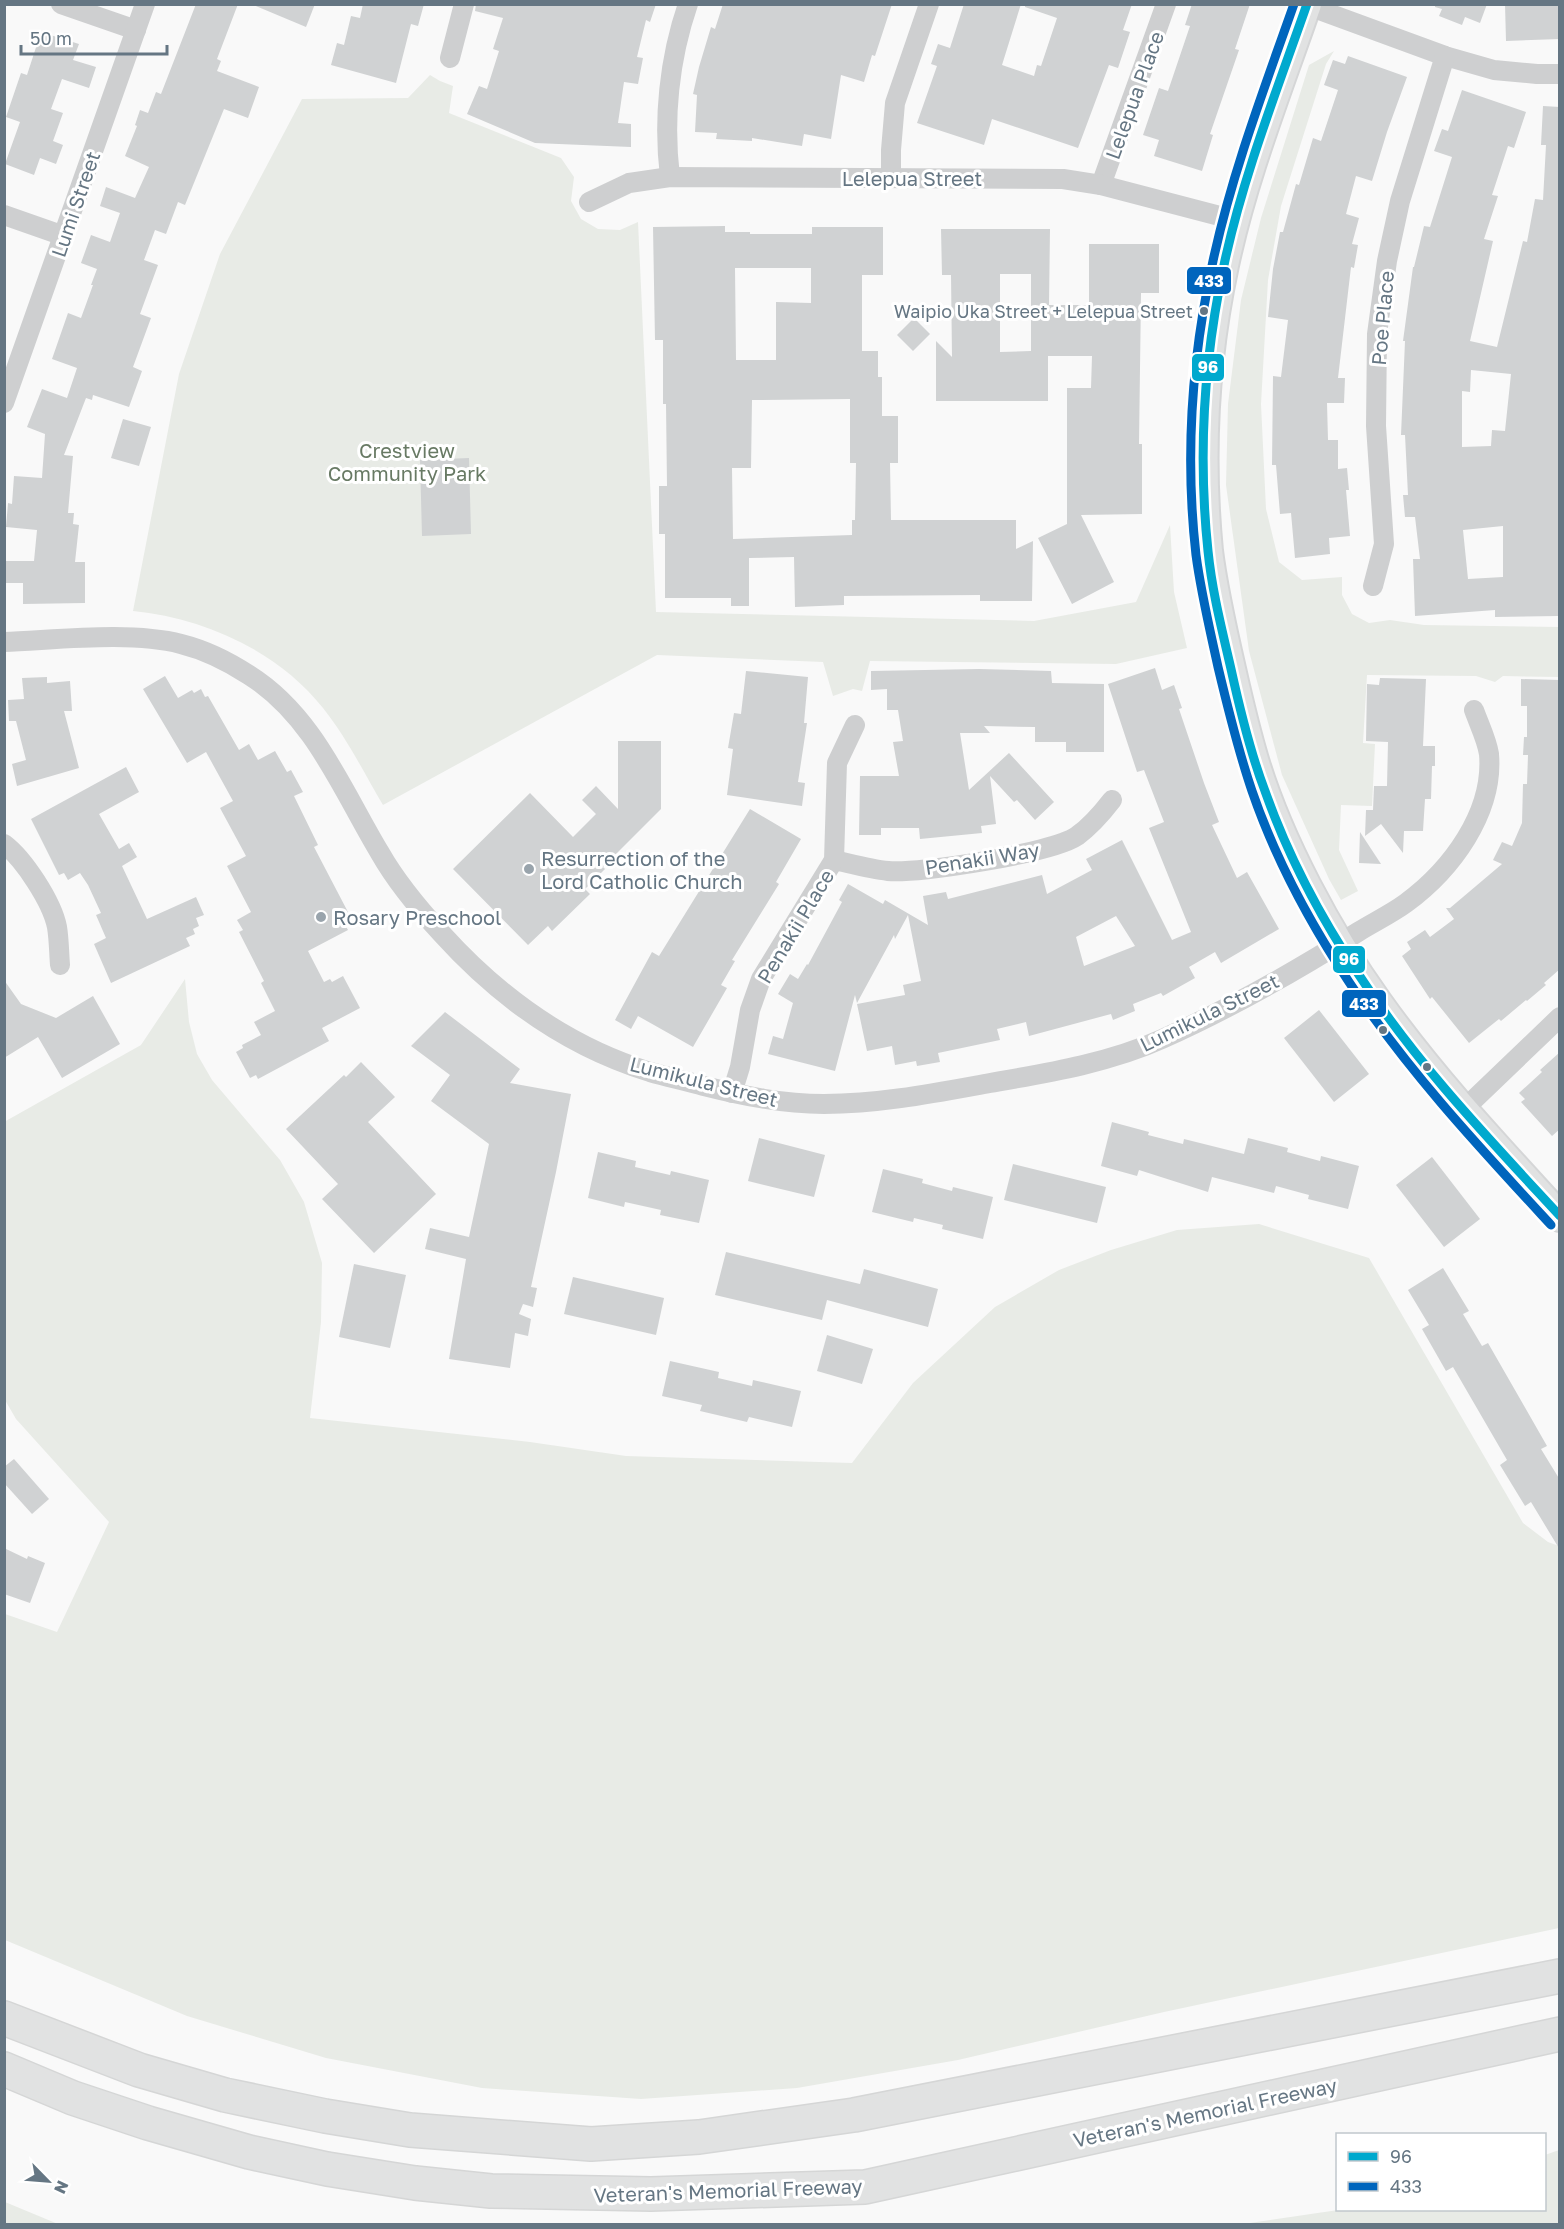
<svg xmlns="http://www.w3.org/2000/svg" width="1564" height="2229" viewBox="0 0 1564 2229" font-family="'Golos Text',sans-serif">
<rect width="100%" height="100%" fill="#f9f9f9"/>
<g fill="#e8ebe6">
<polygon points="1334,51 1326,64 1281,206 1268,280 1261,404 1266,509 1279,562 1302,580 1342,577 1342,595 1352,614 1369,623 1390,620 1424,625 1560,627 1559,677 1503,676 1495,682 1476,676 1367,675 1363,743 1375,744 1372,806 1341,805 1339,850 1358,891 1341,900 1329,879 1282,775 1249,651 1226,485 1228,404 1241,300 1261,218 1309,65"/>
<path d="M430,75L440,81L453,86L449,113L561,158L574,177L571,201L581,219L598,229L620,230L638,222L656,612L1034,621L1136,602L1170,525L1174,592L1187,648L1116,664L870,661L862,691L853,689L833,696L823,662L657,655L383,805C364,773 347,738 323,708C278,651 204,618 133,611L179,374L220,254L302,99L408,98Z"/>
<polygon points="185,979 189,1022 197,1054 212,1080 280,1160 304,1202 322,1263 321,1322 310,1418 530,1442 626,1456 852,1463 913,1383 995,1307 1059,1270 1111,1250 1177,1230 1259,1224 1369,1258 1523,1523 1548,1542 1559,1546 1559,1928 1164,2012 958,2060 797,2088 641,2099 482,2088 326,2058 187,2016 5,1940 5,1614 57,1632 109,1522 16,1419 5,1400 4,1122 141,1045"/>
<polygon points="1559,2150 1559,2224 1243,2224 1338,2210 1544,2210 1545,2155"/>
<polygon points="4,2202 5,2202 58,2224 5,2224"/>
</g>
<g fill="#d0d2d3" fill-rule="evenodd">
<polygon points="196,4 238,4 217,59 221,61 217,71 259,87 248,118 224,109 185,205 178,202 166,234 155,230 144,260 158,265 140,314 151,318 133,367 142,371 129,407 93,395 92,400 86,398 64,455 73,456 68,513 74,513 73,524 79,525 75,562 85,562 85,603 23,604 23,583 4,583 4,561 34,561 37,530 6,527 8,503 12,504 14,476 42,478 45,434 27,427 42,389 67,398 77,368 52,359 68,313 81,318 93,285 91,285 97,269 81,263 91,235 110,242 120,213 100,206 106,187 135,198 149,167 125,156 137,126 135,125 140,110 148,113 156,92 161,94"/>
<polygon points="251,4 315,4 306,27"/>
<polygon points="363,4 424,4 418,26 411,24 396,83 331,65 337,43 344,45 351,16 360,18"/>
<polygon points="476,4 656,4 650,22 646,20 637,57 643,58 638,84 624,82 618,123 631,124 631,147 535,143 467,114 479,86 487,89 499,51 493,49 503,18 475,11"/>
<polygon points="723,4 892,4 875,56 872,55 864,82 841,75 831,139 804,134 802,146 752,138 752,141 716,139 717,133 695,132 697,95 693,94 699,67 711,27 715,29"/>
<polygon points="964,4 1021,4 1002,65 1034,76 1037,65 1041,66 1057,18 1025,7 1025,4 1132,4 1123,30 1130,32 1118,68 1109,65 1078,148 992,119 984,145 917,123 937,66 931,64 938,44 950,48"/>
<polygon points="1192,4 1250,4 1235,49 1239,50 1210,134 1213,135 1202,171 1154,156 1159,140 1143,135 1159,88 1168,91 1190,26 1185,25"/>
<polygon points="1435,4 1487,4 1480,23 1465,17 1462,25 1439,16 1442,9 1435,7"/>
<polygon points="1505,4 1560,4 1560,39 1506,41"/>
<polygon points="41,32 79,44 73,60 96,67 89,88 62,79 51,109 63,113 53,141 63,145 56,164 40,158 34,175 5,164 20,122 6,117 21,73 27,75"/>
<polygon points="1348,56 1407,77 1387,132 1372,181 1356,176 1346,214 1359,218 1352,244 1358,245 1354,268 1351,267 1338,378 1345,378 1344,403 1327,403 1328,440 1338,440 1338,469 1347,468 1349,490 1346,490 1350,536 1329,538 1330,554 1295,558 1291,513 1280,514 1276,465 1272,465 1273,376 1281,377 1288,320 1268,317 1273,269 1280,232 1283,232 1296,184 1299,185 1313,138 1321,141 1338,90 1324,85 1333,60 1345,64"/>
<path d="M1462,90L1526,112L1514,148L1508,146L1492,195L1498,196L1484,239L1493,241L1470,341L1497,347L1523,241L1527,242L1535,199L1543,200L1546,145H1541L1543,106L1560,107V606H1558V616L1495,617V610L1415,616L1413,559H1420L1415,517H1405L1403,495H1408L1405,435H1401L1405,341H1403L1413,267H1414L1424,226L1430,227L1452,157L1434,151L1442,129L1448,131ZM1471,370L1511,374L1505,431L1492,430L1491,446L1462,447V391L1470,392ZM1503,526V577L1468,579L1463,530Z"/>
<path d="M725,226V232H750V234H812V227H883V275H862V351H878V377H882V416H898V463H890L891,520H1016V549L1033,541L1032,601H980V595L844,596V605L795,607L794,557L749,558V606H731V598H665V534H659V486H667L666,404H663V340H655L653,227ZM735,268H811V303L776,302V360H736ZM850,399V463H856L855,520H852V535L733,539L732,468H751L752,400Z"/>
<path d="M941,229H1050L1049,305H1089V244H1159V293H1141L1139,444H1142V514L1081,515L1114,582L1072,604L1038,538L1067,524V388H1091L1092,356H1048V401H936V341L952,357L951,275H942ZM1000,274H1031V351L1000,352Z"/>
<polygon points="914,318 930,334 913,351 897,335"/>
<polygon points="123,419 151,427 139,466 111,458"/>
<polygon points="469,458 471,534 422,536 420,460"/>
<path d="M1155,668L1162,690L1174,685L1182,708L1179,709L1204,783L1219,822L1212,825L1237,878L1247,872L1279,929L1221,963L1215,952L1189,967L1195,978L1163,996L1161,993L1133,1004L1135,1011L1113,1020L1111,1014L1029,1036L1026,1022L997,1029L1000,1040L938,1053L940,1062L917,1066L916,1061L895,1065L892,1046L867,1051L857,1004L905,995L903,985L921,981L908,915L895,939L894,935L857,1003L855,995L835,1071L768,1054L773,1036L783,1039L793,1003L778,994L790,974L798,979L807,964L808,965L842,902L839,900L848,884L883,904L885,900L928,925L923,896L946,892L948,899L1042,875L1047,894L1092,870L1086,859L1122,840L1172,940L1191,932L1149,828L1164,822L1144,770L1137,772L1108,684ZM1116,916L1135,946L1084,966L1076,937Z"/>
<polygon points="979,669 1051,671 1052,683 1104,684 1104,752 1066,752 1066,742 1035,742 1035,727 984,726 990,733 960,733 969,790 1009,753 1054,802 1035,820 1017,800 1014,802 990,776 996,824 981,826 982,833 920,839 919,828 881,828 881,835 859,835 860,776 899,776 893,742 903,741 898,710 887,710 887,689 871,690 871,671"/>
<polygon points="746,671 808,677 804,723 807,723 798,782 805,783 802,806 727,795 733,749 728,748 734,713 741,714"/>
<polygon points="165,676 178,698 192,690 194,693 201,689 205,697 208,696 239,750 249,744 258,760 275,751 287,772 291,770 303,792 294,796 318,845 314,847 349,914 341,918 348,930 308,951 324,982 330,979 332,982 343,976 360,1008 322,1028 329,1041 258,1079 256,1075 250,1078 236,1052 243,1048 242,1045 261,1035 254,1022 275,1011 261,983 264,981 239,932 243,930 237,920 251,912 227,866 246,856 220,808 233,801 206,752 187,763 143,689"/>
<polygon points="47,677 47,683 70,681 72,711 64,711 79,768 17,786 12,764 26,760 16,721 9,721 8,700 24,699 22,678"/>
<polygon points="1380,678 1426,679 1423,746 1435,746 1435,766 1432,766 1431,799 1425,799 1423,831 1404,831 1403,853 1381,824 1365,836 1366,810 1373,810 1374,786 1387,786 1388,742 1366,741 1367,684 1379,685"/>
<polygon points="1521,679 1560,680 1560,969 1544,983 1546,985 1527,1001 1526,1000 1501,1021 1499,1019 1469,1043 1432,997 1430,999 1402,956 1411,949 1407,942 1425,930 1430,937 1454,919 1446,908 1450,908 1502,864 1493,860 1502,842 1512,846 1522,823 1523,784 1527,784 1528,755 1523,755 1524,737 1527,737 1527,706 1521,706"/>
<polygon points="618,741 661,741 661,809 603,867 605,869 585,889 590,894 552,931 548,926 528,945 453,869 530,793 573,837 596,814 582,800 596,786 618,809"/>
<polygon points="126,767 139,792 99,814 119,849 129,843 137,857 122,866 147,919 196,897 204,915 196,918 199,926 193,929 195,934 186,938 190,946 111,983 94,944 106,938 96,915 101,913 88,885 80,873 68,880 64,873 59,875 31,819"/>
<polygon points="750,809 801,839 776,882 779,884 732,960 735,961 721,985 727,988 693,1047 638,1016 631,1029 615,1020 652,952 659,956"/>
<polygon points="1360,832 1381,864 1359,863"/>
<polygon points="4,980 21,1004 56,1018 93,996 120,1044 62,1078 38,1037 4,1058"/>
<polygon points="1319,1010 1369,1074 1334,1102 1284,1038"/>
<polygon points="445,1012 520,1069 510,1083 571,1094 556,1172 531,1287 537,1288 533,1307 523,1304 519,1314 531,1319 528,1336 515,1333 510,1368 449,1359 466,1259 425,1249 430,1228 469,1237 489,1144 431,1101 450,1075 411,1046"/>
<polygon points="1560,1052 1560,1129 1552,1136 1521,1102 1525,1099 1519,1093 1542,1072 1540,1070"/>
<polygon points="361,1062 395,1097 368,1122 436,1194 374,1253 322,1199 338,1184 286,1129 344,1075 346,1077"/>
<polygon points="1112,1122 1149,1132 1148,1135 1183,1144 1184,1139 1244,1154 1248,1138 1288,1148 1287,1152 1320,1161 1321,1156 1359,1166 1348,1209 1308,1199 1309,1195 1276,1186 1274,1193 1212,1177 1208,1192 1139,1170 1137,1176 1101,1166"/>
<polygon points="759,1138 825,1155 814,1197 748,1181"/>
<polygon points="598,1152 636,1161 635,1167 670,1175 671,1171 709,1180 699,1223 660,1215 661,1210 625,1202 624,1207 588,1198"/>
<polygon points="1432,1157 1480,1219 1444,1247 1396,1185"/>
<polygon points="1013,1164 1106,1187 1097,1223 1004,1200"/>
<polygon points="883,1169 923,1179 922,1183 952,1191 953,1187 993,1197 983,1239 942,1229 943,1225 914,1218 913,1222 872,1212"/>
<polygon points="726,1252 860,1284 864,1269 938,1289 928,1327 827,1300 822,1320 715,1295"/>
<polygon points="354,1264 406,1275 390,1348 339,1337"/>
<polygon points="1443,1268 1469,1311 1463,1314 1482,1346 1488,1343 1547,1446 1541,1449 1560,1480 1560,1550 1531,1502 1525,1506 1500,1465 1507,1460 1453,1367 1446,1371 1422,1329 1429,1325 1408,1290"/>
<polygon points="573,1277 664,1298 656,1335 564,1314"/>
<polygon points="827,1335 873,1349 862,1384 817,1371"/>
<polygon points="670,1361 719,1372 718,1378 752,1386 753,1380 801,1391 792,1427 749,1417 747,1422 700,1411 702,1405 662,1396"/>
<polygon points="14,1459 49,1499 32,1514 4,1483 4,1467"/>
<polygon points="4,1548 27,1559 28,1556 45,1563 30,1603 4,1594"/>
</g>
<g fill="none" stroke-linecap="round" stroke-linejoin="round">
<defs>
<path id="secondary" d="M1307,4C1277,91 1243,176 1224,265C1204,358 1199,457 1208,551C1213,591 1222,630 1231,669C1238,700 1245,730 1254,760C1278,840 1329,935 1378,1003C1432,1079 1497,1148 1560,1217"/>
<g id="highway">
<polyline points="4,2018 139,2070 225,2095 325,2116 410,2130 591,2144 699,2137 854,2115 1560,1976"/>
<polyline points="4,2069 73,2098 148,2123 249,2152 327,2169 415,2183 491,2191 651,2194 865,2187 1560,2034"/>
</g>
</defs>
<use href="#secondary" stroke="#d5d6d7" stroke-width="32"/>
<use href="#highway" stroke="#d5d6d6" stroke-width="36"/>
<g stroke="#cecfd0" stroke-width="20">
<polyline points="61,4 136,30"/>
<polyline points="1306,5 1445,56 1494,70 1537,74 1560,74"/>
<polyline points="450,58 464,4"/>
<path d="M670,177C663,120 669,59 688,4"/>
<polyline points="891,178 891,150 895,103 929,4"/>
<polyline points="1101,185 1166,4"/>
<polyline points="589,202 629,183 670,177 1063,179 1101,185 1235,220"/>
<polyline points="4,215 64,236"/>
<polyline points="4,403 145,4"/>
<polyline points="1373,586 1384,544 1376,426 1377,334 1387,261 1400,201 1445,56"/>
<path d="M4,642C57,640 131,631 181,644C205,650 229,662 249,675C314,716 342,790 380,853C397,883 419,909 442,934C499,997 569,1047 650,1072C668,1077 686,1081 704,1086C744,1096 783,1104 824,1104C880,1104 935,1093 990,1083C1047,1073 1109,1063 1162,1039C1229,1009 1296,971 1358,932C1374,922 1391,914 1406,903C1451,870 1494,813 1489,754C1487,740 1479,724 1474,710"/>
<path d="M4,844C24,859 52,902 57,927C59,939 59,952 60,965"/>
<path d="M834,860C852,864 870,869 888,871C920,874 1052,853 1077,836C1091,826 1102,813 1112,800"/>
<polyline points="732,1093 740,1067 750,1010 761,979 834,860 837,763 855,725"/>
<polyline points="1463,1110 1560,1017"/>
</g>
<use href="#secondary" stroke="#e1e2e2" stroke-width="28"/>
<use href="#highway" stroke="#e1e2e2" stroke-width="33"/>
<defs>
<path id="bus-1" d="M1307,4C1277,90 1243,176 1224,265C1204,358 1198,456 1208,551C1212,591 1222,630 1231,669C1240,710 1250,752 1265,791C1288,856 1321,918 1359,975C1416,1063 1489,1139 1560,1216"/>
<path id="bus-2" d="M1294,4C1264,89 1232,173 1213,261C1192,356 1185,458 1196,555C1201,593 1210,630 1218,667C1228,709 1238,750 1252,791C1275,858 1310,923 1349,982C1407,1070 1480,1148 1551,1225"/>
</defs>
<use href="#bus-1" stroke="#fff" stroke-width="14"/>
<use href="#bus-2" stroke="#fff" stroke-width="14"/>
<use href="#bus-1" stroke="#00a9ce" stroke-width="9"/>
<use href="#bus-2" stroke="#0065bd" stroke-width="9"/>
</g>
<g fill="#657683" stroke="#fff" stroke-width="2">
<circle cx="1204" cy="311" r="5"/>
<circle cx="1383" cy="1030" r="5"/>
<circle cx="1427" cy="1067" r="5"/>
</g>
<g fill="#99a4ac" stroke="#fff" stroke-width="2">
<circle cx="529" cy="869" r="6"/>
<circle cx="321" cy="917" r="6"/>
</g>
<g text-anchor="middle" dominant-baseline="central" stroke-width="6" stroke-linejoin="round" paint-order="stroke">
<g font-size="18" fill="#657683" stroke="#fff" text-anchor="end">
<text x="1193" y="311">Waipio Uka Street + Lelepua Street</text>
</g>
<g font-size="20" fill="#657683" stroke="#fff">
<text transform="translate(1134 95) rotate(-70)">Lelepua Place</text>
<text x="912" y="178">Lelepua Street</text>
<text transform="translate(75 204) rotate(-71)">Lumi Street</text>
<text transform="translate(1382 318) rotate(-85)">Poe Place</text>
<text transform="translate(982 858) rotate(-9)">Penakii Way</text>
<text transform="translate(795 926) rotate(-59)">Penakii Place</text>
<text transform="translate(1209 1012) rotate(-26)">Lumikula Street</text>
<text transform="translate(704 1081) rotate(14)">Lumikula Street</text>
<text transform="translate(1205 2112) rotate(-12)">Veteran's Memorial Freeway</text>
<text transform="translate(728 2190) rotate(-2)">Veteran's Memorial Freeway</text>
</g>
<g font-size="20" fill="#687a64" stroke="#fff">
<text x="407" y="450">Crestview<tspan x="407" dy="23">Community Park</tspan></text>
</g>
<g font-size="20" fill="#657683" stroke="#fff" text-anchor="start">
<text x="541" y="858">Resurrection of the<tspan x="541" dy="23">Lord Catholic Church</tspan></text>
<text x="333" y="917">Rosary Preschool</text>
</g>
</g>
<g stroke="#fff" stroke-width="2">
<rect x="1186" y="266" width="46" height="29" rx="6" fill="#0065bd"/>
<rect x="1191" y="353" width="34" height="29" rx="6" fill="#00a9ce"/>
<rect x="1332" y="945" width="34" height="29" rx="6" fill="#00a9ce"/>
<rect x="1341" y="989" width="46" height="29" rx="6" fill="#0065bd"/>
</g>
<g font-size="16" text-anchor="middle" font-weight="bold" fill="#fff">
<text x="1209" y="287">433</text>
<text x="1208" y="373">96</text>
<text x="1349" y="965">96</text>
<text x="1364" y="1010">433</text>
</g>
<rect width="1564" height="2229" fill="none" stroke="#657683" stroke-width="12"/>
<rect x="1336" y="2133" width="210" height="78" fill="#ffffff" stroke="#c1c8cd" stroke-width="1.5"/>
<rect x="1348" y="2152" width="30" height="9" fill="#00a9ce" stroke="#c1c8cd" stroke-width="1.5"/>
<text x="1390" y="2163" font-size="18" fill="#657683">96</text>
<rect x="1348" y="2182" width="30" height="9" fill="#0065bd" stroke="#c1c8cd" stroke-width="1.5"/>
<text x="1390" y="2193" font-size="18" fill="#657683">433</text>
<g transform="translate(48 2181) rotate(115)" stroke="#ffffff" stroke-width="4.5" paint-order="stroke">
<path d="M0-4.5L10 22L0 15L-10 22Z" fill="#657683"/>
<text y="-9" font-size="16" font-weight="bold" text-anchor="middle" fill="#657683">N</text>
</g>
<path d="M21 45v9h146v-9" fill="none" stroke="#657683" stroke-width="3"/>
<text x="30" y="45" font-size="18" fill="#657683" stroke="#ffffff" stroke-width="4.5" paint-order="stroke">50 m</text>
</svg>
